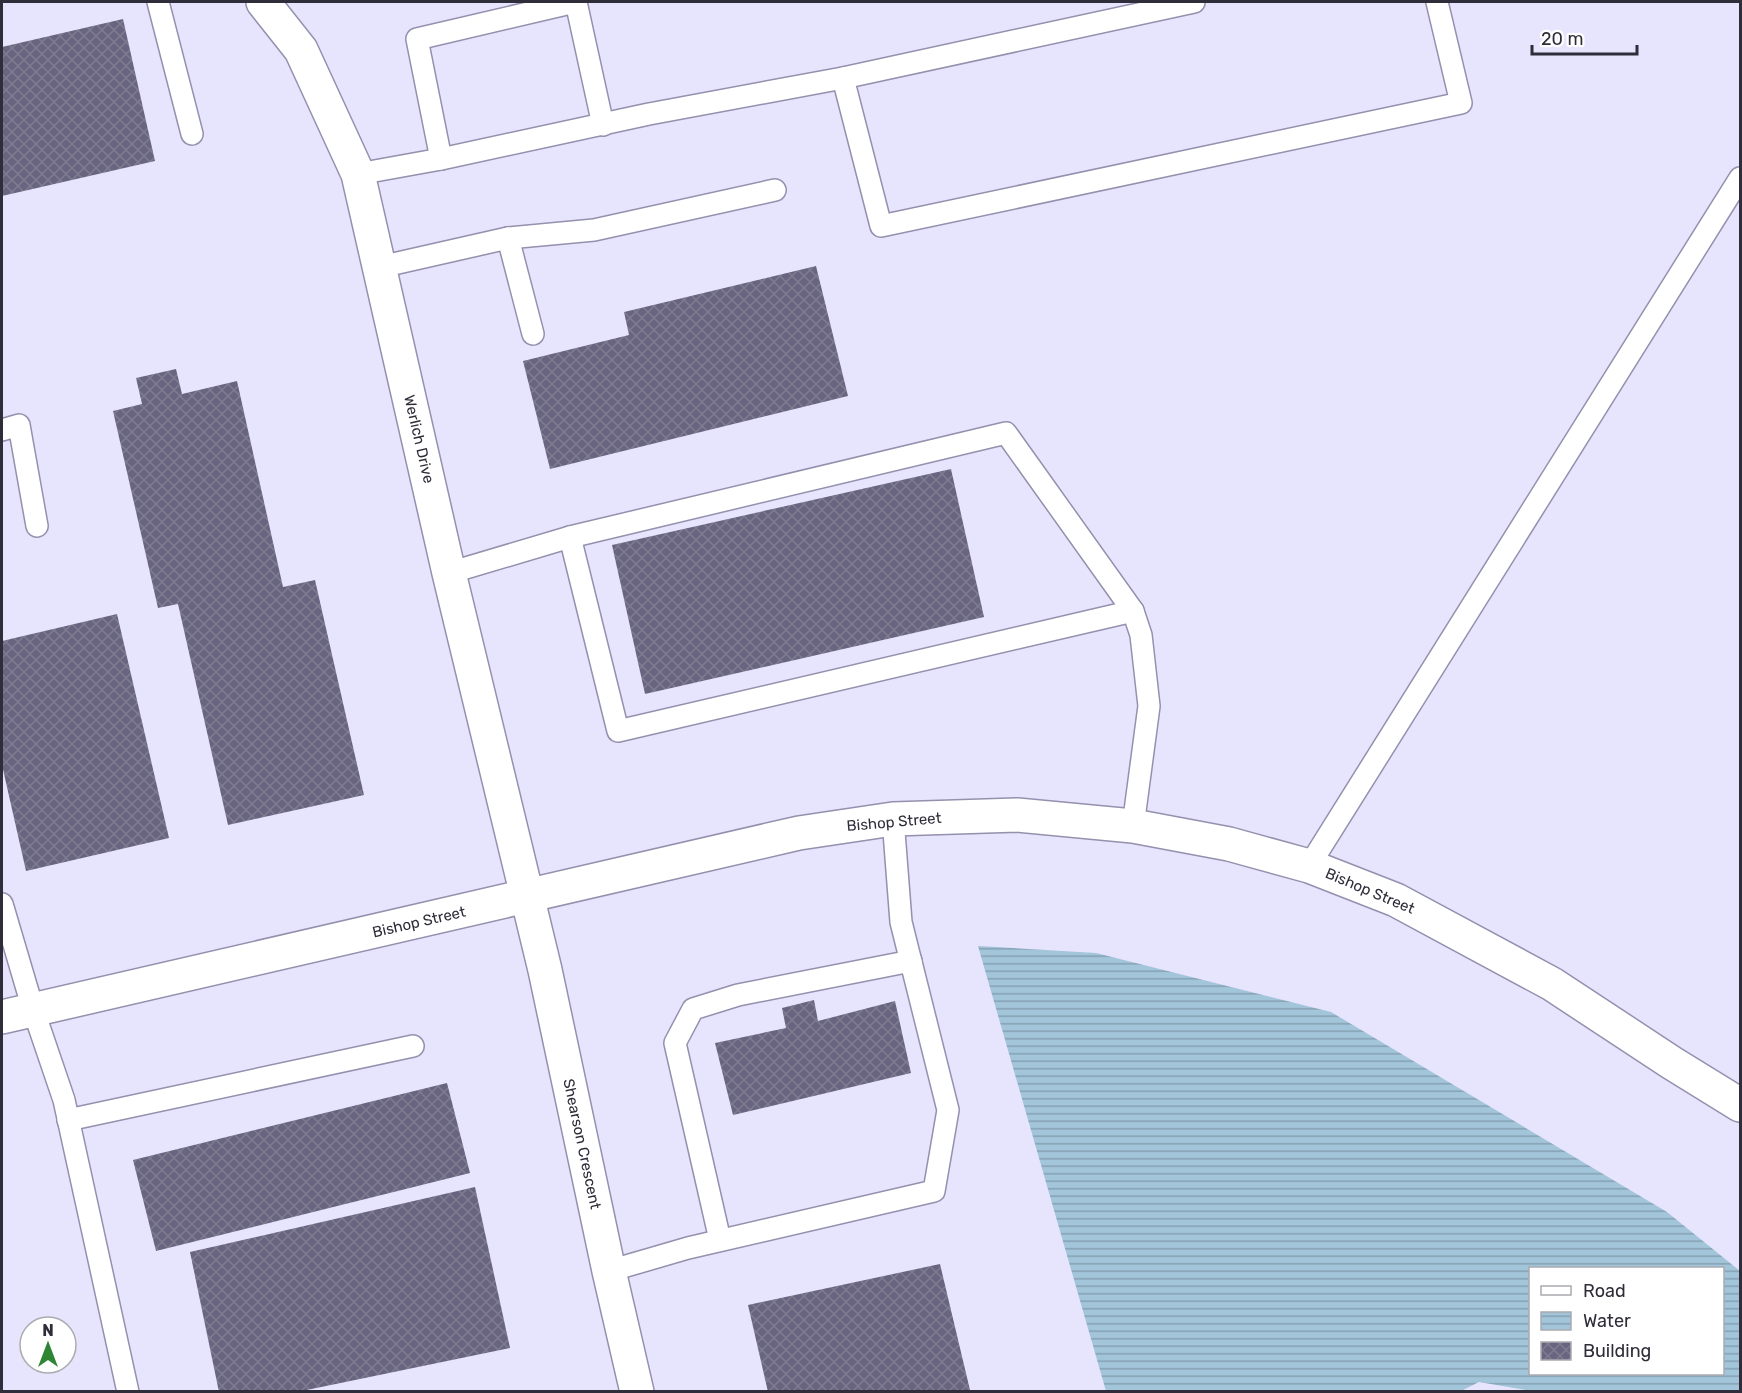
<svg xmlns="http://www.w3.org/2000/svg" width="1742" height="1393" viewBox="0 0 1742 1393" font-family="Rubik,sans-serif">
<defs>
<pattern id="water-rules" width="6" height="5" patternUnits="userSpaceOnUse" patternTransform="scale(1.5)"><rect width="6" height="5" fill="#a3c5da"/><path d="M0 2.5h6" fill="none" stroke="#85a0b2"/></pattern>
<pattern id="building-cross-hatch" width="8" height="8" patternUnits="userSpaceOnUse" patternTransform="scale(1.5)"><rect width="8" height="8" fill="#696580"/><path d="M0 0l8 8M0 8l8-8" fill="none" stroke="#7f7c91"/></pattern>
</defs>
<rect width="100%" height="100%" fill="#e7e4fe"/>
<path fill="url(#water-rules)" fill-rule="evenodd" d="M978,946L1096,953L1331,1012L1667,1212L1740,1271V1391L1537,1392L1479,1382L1459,1392L1106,1391ZM1530,1268H1722V1374H1530Z"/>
<g fill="url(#building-cross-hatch)">
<polygon points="123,19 155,161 2,196 2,47"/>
<polygon points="816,266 848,396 550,469 523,361 629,335 624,312"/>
<polygon points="176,369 182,394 237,381 283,587 315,580 364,795 228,825 178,604 158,608 113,411 142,404 136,378"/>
<polygon points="951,469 984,617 645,694 612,545"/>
<polygon points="117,614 169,838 26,871 2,765 2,641"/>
<polygon points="814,1000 818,1021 895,1001 911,1073 733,1115 715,1043 786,1028 782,1008"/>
<polygon points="447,1083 470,1173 156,1251 133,1160"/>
<polygon points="475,1187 510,1348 297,1392 219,1392 190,1252"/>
<polygon points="940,1264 970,1390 963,1392 768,1392 748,1305"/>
</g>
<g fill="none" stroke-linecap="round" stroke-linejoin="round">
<defs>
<g id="service">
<polyline points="158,2 192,134"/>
<polyline points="576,2 603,125"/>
<polyline points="843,78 881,226 1461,103 1437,2"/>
<polyline points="441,159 417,39 575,2"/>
<polyline points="358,174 441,159 649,114 843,78 1194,2"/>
<polyline points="508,238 594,230 775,190"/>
<polyline points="380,267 508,238 533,334"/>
<polyline points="2,430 19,425 37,526"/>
<polyline points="570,537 618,731 1133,611"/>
<polyline points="449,573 570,537 1006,433 1133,611 1141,635 1149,706 1133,826"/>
<polyline points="1309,866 1740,178"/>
<polyline points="2,904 33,1009 64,1100 128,1392"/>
<polyline points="68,1120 413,1046"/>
<polyline points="720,1240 675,1043 693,1009 738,995 911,961"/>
<polyline points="609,1271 688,1248 934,1191 948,1110 901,922 893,819"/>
</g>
<polyline id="minor" points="263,2 301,50 358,174 449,573 545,970 609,1271 637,1392"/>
<polyline id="tertiary" points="2,1017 799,833 893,819 1017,815 1133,826 1229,844 1309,866 1396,900 1552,984 1672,1063 1740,1105"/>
</defs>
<use href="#service" stroke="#9490ad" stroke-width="24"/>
<use href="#minor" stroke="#9490ad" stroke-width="36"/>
<use href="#tertiary" stroke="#9490ad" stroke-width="36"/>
<use href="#service" stroke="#fff" stroke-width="21"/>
<use href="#minor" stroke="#fff" stroke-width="33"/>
<use href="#tertiary" stroke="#fff" stroke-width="33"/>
</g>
<g text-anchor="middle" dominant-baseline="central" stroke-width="6" stroke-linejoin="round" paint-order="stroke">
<g font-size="15" fill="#2e2d39" stroke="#fff">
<text transform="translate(419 439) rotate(77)">Werlich Drive</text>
<text transform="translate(894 822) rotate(-5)">Bishop Street</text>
<text transform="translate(1370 891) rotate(23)">Bishop Street</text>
<text transform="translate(419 922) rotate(-13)">Bishop Street</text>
<text transform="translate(582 1144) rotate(78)">Shearson Crescent</text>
</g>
</g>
<rect width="1742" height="1393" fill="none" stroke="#2e2d39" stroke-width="6"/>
<rect x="1529" y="1267" width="195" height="108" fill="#ffffff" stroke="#ababb0" stroke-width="1.5"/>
<rect x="1541" y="1286" width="30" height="9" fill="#ffffff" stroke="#ababb0" stroke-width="1.5"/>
<text x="1583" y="1297" font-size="18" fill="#2e2d39">Road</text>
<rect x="1541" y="1312" width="30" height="18" fill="url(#water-rules)" stroke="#ababb0" stroke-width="1.5"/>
<text x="1583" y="1327" font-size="18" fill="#2e2d39">Water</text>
<rect x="1541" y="1342" width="30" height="18" fill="url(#building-cross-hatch)" stroke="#ababb0" stroke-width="1.5"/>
<text x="1583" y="1357" font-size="18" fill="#2e2d39">Building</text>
<g transform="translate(48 1345)"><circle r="28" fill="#ffffff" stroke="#ababb0" stroke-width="1.5"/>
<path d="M0-4.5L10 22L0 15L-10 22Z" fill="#2e8635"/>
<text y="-9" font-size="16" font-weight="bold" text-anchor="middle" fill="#2e2d39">N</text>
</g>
<path d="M1532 45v9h105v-9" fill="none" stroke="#2e2d39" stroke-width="3"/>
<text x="1541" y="45" font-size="18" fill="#2e2d39" stroke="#ffffff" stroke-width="4.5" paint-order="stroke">20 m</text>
</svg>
